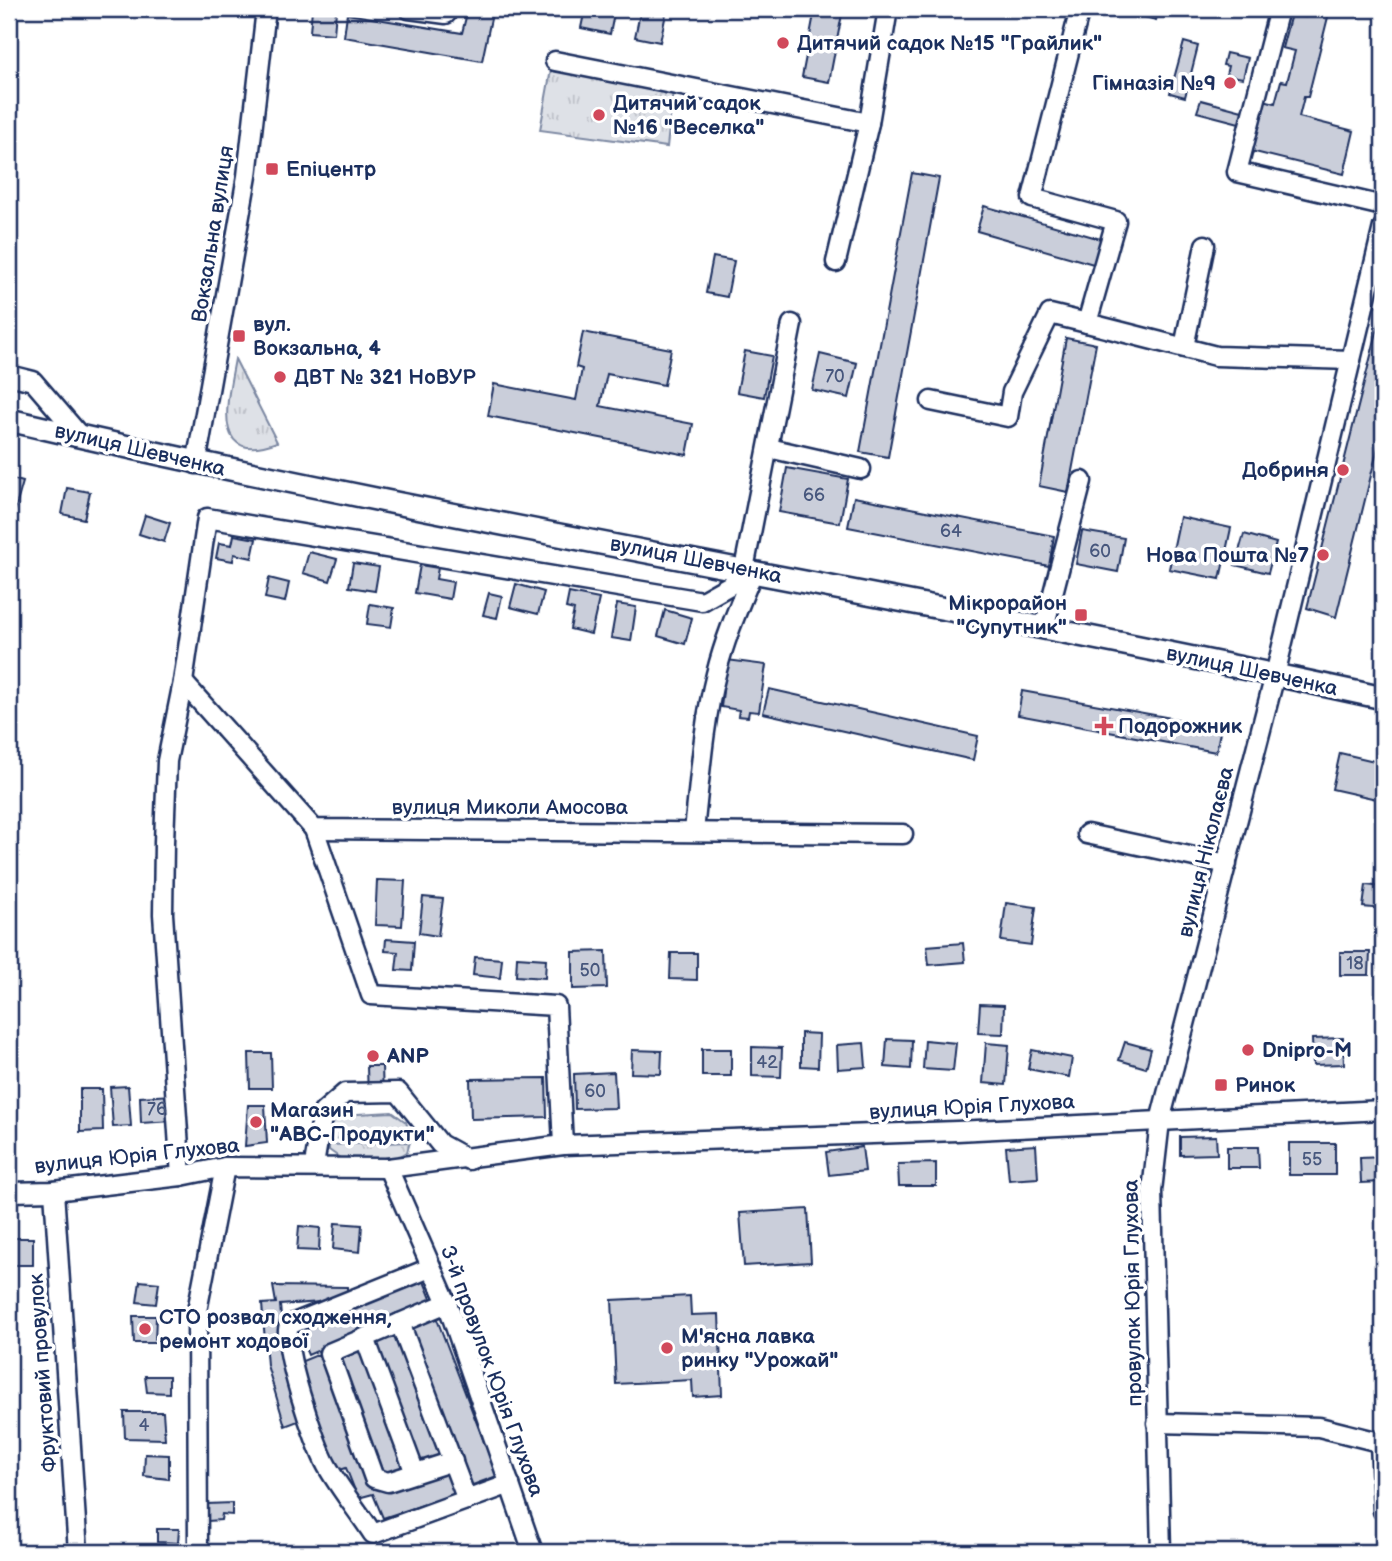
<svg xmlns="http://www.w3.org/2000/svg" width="1392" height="1561" viewBox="0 0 1392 1561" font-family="'Balsamiq Sans',sans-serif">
<defs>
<pattern id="grass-tufts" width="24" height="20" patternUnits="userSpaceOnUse" patternTransform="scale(1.75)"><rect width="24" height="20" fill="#dee1e7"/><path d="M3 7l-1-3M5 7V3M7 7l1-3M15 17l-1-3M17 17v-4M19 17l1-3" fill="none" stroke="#bec1c9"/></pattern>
</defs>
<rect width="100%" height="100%" fill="#fff"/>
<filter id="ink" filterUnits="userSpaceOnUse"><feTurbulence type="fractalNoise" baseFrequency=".0143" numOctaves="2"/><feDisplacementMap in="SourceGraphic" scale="14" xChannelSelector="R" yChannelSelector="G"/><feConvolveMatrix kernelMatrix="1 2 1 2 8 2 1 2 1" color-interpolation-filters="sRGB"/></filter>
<g filter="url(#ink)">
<g fill="url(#grass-tufts)" stroke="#7c88a2" stroke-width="2">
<polygon points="552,64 673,90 667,147 540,130"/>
<path d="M235,359L277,442C209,467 228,398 235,359Z"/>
<polygon points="392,1112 406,1122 410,1135 328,1139 331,1125 340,1115"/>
<polygon points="410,1142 407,1152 397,1158 343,1160 329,1150 329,1145"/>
</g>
<g fill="#caceda" stroke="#1b2f5e" stroke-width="2">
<polygon points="312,9 336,11 334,34 310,32"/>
<polygon points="468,9 493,9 482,61 344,37 347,14 462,33"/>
<polygon points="585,9 615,9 610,34 581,28"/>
<polygon points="619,9 667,9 660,42 635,37 640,13"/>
<polygon points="815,9 843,9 829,82 802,77"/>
<polygon points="1139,9 1159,9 1156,20 1137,15"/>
<polygon points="1308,9 1330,9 1308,97 1304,97 1299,117 1354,131 1344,174 1247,150 1260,99 1275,103 1281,81 1287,82 1295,51 1282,48 1291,14 1305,17"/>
<polygon points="1184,42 1198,46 1185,97 1170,93"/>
<polygon points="1226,53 1248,58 1243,78 1226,75 1228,66 1223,65"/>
<polygon points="1201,100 1246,112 1243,124 1197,112"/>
<polygon points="912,173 939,178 888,457 860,452"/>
<polygon points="984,206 1104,240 1097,265 977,231"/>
<polygon points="713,257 734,261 727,297 706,293"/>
<polygon points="1383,308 1383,427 1336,617 1307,608"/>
<polygon points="583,332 671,349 664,385 607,374 600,406 693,424 687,455 488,416 494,384 576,400 582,369 576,367"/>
<polygon points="1066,338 1096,344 1068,492 1039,486"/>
<polygon points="745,351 772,356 764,397 737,392"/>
<polygon points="820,354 857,363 849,398 812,390"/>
<polygon points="787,468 848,479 840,523 779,512"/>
<polygon points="9,478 23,482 15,510 9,508"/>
<polygon points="67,488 90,492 84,519 62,514"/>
<polygon points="854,497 1054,536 1049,566 848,527"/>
<polygon points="145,515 170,523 164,542 139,534"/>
<polygon points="1180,517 1231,528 1220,579 1169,569"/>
<polygon points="1082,531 1124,538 1118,572 1076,564"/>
<polygon points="1244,534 1276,543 1268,573 1235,565"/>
<polygon points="234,535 256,539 252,558 234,554 233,561 216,558 219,543 232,545"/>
<polygon points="309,552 337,559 330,581 303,573"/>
<polygon points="353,563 379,567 375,591 349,587"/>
<polygon points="420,565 438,568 436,579 453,582 450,599 415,593"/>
<polygon points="269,578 289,583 285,602 265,598"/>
<polygon points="516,584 544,592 538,614 510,607"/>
<polygon points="489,593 502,596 497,618 483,615"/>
<polygon points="569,593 599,599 591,634 570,629 574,610 566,608"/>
<polygon points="370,604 394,608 391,627 367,624"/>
<polygon points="617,604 636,607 631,641 611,638"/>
<polygon points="665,610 692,618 685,644 658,636"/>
<polygon points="727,660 766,665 759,712 749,711 748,717 738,716 739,710 721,707"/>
<polygon points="769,689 978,736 973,760 763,713"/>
<polygon points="1022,691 1221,727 1216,752 1018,715"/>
<polygon points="1340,753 1383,763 1381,800 1332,789"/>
<polygon points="377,880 405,881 402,926 375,925"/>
<polygon points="1366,885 1383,887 1383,909 1363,907"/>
<polygon points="423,897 443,899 438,936 419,933"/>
<polygon points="1006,903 1036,907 1031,945 1001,941"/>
<polygon points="386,939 414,941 412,971 396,970 398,952 385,951"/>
<polygon points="963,943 965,962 929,965 927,946"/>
<polygon points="606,951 607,988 573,989 573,952"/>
<polygon points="1340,952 1370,952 1369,975 1340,975"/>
<polygon points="671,953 697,953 697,980 670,979"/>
<polygon points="475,957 502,959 500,978 473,975"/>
<polygon points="517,957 546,959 545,978 516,976"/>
<polygon points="980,1004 1004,1005 1003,1034 978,1033"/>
<polygon points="801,1033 819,1034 818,1067 801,1066"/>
<polygon points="1343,1038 1344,1064 1313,1065 1312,1039"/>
<polygon points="887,1039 912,1040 911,1069 885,1067"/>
<polygon points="925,1040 956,1043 953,1071 923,1069"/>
<polygon points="1125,1042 1151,1049 1146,1068 1119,1060"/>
<polygon points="864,1043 866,1067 838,1069 837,1045"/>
<polygon points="986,1043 1009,1045 1006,1085 983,1083"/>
<polygon points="752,1047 782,1048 781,1077 752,1076"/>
<rect x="702" y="1049" width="29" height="27"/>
<polygon points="632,1050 662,1051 661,1074 631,1073"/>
<polygon points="1032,1050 1072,1058 1069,1077 1028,1069"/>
<polygon points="249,1053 271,1053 272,1088 250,1088"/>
<polygon points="367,1066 382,1066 383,1097 368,1098"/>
<polygon points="614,1072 616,1108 575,1109 574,1074"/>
<polygon points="546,1078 547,1117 471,1119 470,1079"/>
<polygon points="128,1086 131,1126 113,1127 110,1087"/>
<polygon points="80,1089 102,1089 103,1131 80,1132"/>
<polygon points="172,1095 173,1121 141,1123 140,1097"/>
<polygon points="248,1105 265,1105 267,1143 245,1146"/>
<polygon points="1216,1136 1217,1154 1180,1155 1180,1137"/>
<rect x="1289" y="1143" width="46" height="32"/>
<polygon points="1036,1145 1038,1178 1009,1180 1006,1147"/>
<polygon points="862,1147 865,1171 829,1175 826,1152"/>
<polygon points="1227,1147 1258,1147 1259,1168 1227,1168"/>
<polygon points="1383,1157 1383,1182 1361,1183 1360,1158"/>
<polygon points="936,1163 936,1186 899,1186 898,1164"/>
<polygon points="808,1209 811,1262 744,1266 740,1213"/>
<polygon points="335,1223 362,1225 360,1252 333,1249"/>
<polygon points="299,1226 320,1228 319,1251 297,1250"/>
<rect x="9" y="1238" width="24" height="27"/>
<polygon points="421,1274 432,1301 308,1355 296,1328"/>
<polygon points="140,1281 159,1283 156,1304 137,1302"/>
<polygon points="273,1286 347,1287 348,1300 280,1305 285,1363 301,1420 285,1426 267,1365 262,1304 276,1303"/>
<polygon points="690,1296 691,1315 719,1314 722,1395 693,1397 692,1380 616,1384 612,1300"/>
<polygon points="435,1314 497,1476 470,1486 408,1324"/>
<polygon points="133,1316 156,1316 155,1343 134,1343"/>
<polygon points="395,1329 446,1456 421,1466 370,1339"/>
<polygon points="363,1346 404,1468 390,1472 375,1469 336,1356"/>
<polygon points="322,1353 374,1489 451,1467 459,1493 383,1518 373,1494 358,1498 346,1468 334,1472 295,1364"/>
<polygon points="145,1376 169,1376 169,1393 147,1392"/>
<polygon points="124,1412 163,1412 165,1439 125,1438"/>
<polygon points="145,1454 169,1455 169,1479 144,1476"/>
<polygon points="232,1503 232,1515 222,1514 221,1520 208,1521 207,1504"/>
<polygon points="157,1529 179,1529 178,1543 157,1542"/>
</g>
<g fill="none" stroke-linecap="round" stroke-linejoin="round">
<defs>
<g id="minor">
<polyline points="409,9 446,14 447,9"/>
<polyline points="1080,9 1032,198 1116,221 1087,323 1216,356 1351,360"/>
<polyline points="1279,9 1237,172 1383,206"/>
<polyline points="555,61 869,123"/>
<polyline points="836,262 869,123 888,9"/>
<polyline points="1184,347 1205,245"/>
<polyline points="9,375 33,381 81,437"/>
<polyline points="931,401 1008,417 1012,392 1050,314 1087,323"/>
<polyline points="769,448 861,469"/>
<polyline points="196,464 247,176 266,9"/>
<polyline points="744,569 792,324"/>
<polyline points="1044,628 1082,481"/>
<polyline points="183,682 314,829 903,834"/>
<polyline points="314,829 371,995 556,1006 563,1145"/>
<path d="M694,831C700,778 703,725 716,674C725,638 739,606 753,572"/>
<polyline points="1087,834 1227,864"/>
<polyline points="314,1165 323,1112 345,1093 398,1092 440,1144 469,1160"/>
<polyline points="388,1168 447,1303 533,1552"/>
<polyline points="181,1176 163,914 164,842 167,761 183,682 207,518 702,601 753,572"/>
<polyline points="54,1191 78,1552"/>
<polyline points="9,1192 54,1191 181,1176 225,1167 388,1168 563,1145 957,1131 1383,1110"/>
<path d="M430,1268L289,1325C281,1345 315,1445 327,1466C340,1489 358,1511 373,1534L510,1484"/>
<polyline points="447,1303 329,1353 374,1478 388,1482 453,1461"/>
<polyline points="400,1323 467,1500"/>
<polyline points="365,1338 415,1473"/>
<polyline points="1157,1423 1319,1427 1383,1443"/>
<polyline points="1380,1443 1383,1511"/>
<polyline points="198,1552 197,1311 225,1167"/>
<polyline points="1161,1552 1152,1191 1160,1121 1275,675 1383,227"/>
</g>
<path id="major" d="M9,420C464,526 927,598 1383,698"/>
</defs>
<use href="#minor" stroke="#1b2f5e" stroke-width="23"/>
<use href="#major" stroke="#1b2f5e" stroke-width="26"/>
<use href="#minor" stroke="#fff" stroke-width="18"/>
<use href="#major" stroke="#fff" stroke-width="21"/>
</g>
</g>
<g fill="#d1495b" stroke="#fff" stroke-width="2.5">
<circle cx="783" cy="43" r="7"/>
<circle cx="1230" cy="83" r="7"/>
<circle cx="599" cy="115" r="7"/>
<rect x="265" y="162" width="14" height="14" rx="3.5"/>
<rect x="232" y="329" width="14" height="14" rx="3.5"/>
<circle cx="280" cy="377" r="7"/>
<circle cx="1343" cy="470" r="7"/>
<circle cx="1323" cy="555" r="7"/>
<rect x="1074" y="608" width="14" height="14" rx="3.5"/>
<path d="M1100.5 715.5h7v7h7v7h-7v7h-7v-7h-7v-7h7z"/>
<circle cx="1248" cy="1050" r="7"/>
<circle cx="373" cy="1056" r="7"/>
<rect x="1214" y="1078" width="14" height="14" rx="3.5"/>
<circle cx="256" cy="1122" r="7"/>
<circle cx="145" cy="1329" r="7"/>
<circle cx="667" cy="1348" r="7"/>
</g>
<g text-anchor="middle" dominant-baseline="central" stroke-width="7" stroke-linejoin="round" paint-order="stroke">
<g font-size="18" fill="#47577d">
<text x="835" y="376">70</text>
<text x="814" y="495">66</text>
<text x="951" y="531">64</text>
<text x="1100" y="551">60</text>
<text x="1355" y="963">18</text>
<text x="590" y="970">50</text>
<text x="767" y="1062">42</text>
<text x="595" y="1091">60</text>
<text x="157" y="1109">76</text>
<text x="1312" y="1159">55</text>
<text x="144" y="1425">4</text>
</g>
<g font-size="21" font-weight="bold" fill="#1b2f5e" stroke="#fff" text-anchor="start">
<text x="797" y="43">Дитячий садок №15 "Грайлик"</text>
<text x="1216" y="83" text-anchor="end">Гімназія №9</text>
<text x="613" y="103">Дитячий садок<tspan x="613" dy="24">№16 "Веселка"</tspan></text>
<text x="286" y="169">Епіцентр</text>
<text x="253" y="324">вул.<tspan x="253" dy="24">Вокзальна, 4</tspan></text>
<text x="294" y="377">ДВТ № 321 НоВУР</text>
<text x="1329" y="470" text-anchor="end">Добриня</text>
<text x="1309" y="555" text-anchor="end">Нова Пошта №7</text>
<text x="1067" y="603" text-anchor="end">Мікрорайон<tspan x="1067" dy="24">"Супутник"</tspan></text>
<text x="1118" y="726">Подорожник</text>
<text x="1262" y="1050">Dnipro-M</text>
<text x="387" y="1056">ANP</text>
<text x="1235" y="1085">Ринок</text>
<text x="270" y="1110">Магазин<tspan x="270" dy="24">"ABC-Продукти"</tspan></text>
<text x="159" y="1317">СТО розвал сходження,<tspan x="159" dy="24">ремонт ходової</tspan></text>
<text x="681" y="1336">М'ясна лавка<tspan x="681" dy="24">ринку "Урожай"</tspan></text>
</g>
<g font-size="21" fill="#1b2f5e" stroke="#fff">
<text transform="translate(213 234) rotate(-81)">Вокзальна вулиця</text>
<text transform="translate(140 450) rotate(13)">вулиця Шевченка</text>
<text transform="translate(696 560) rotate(11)">вулиця Шевченка</text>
<text transform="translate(1252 671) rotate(12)">вулиця Шевченка</text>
<text x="510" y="807">вулиця Миколи Амосова</text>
<text transform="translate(1206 852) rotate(-76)">вулиця Ніколаєва</text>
<text transform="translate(972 1107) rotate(-3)">вулиця Юрія Глухова</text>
<text transform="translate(137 1156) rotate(-6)">вулиця Юрія Глухова</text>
<text transform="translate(1133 1293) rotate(-91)">провулок Юрія Глухова</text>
<text transform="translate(492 1371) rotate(70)">3-й провулок Юрія Глухова</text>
<text transform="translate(43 1373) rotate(-94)">Фруктовий провулок</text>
</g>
</g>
<rect width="1392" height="1561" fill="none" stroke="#fff" stroke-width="35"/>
<rect x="18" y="18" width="1357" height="1526" fill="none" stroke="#1b2f5e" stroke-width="2.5" filter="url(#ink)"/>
</svg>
